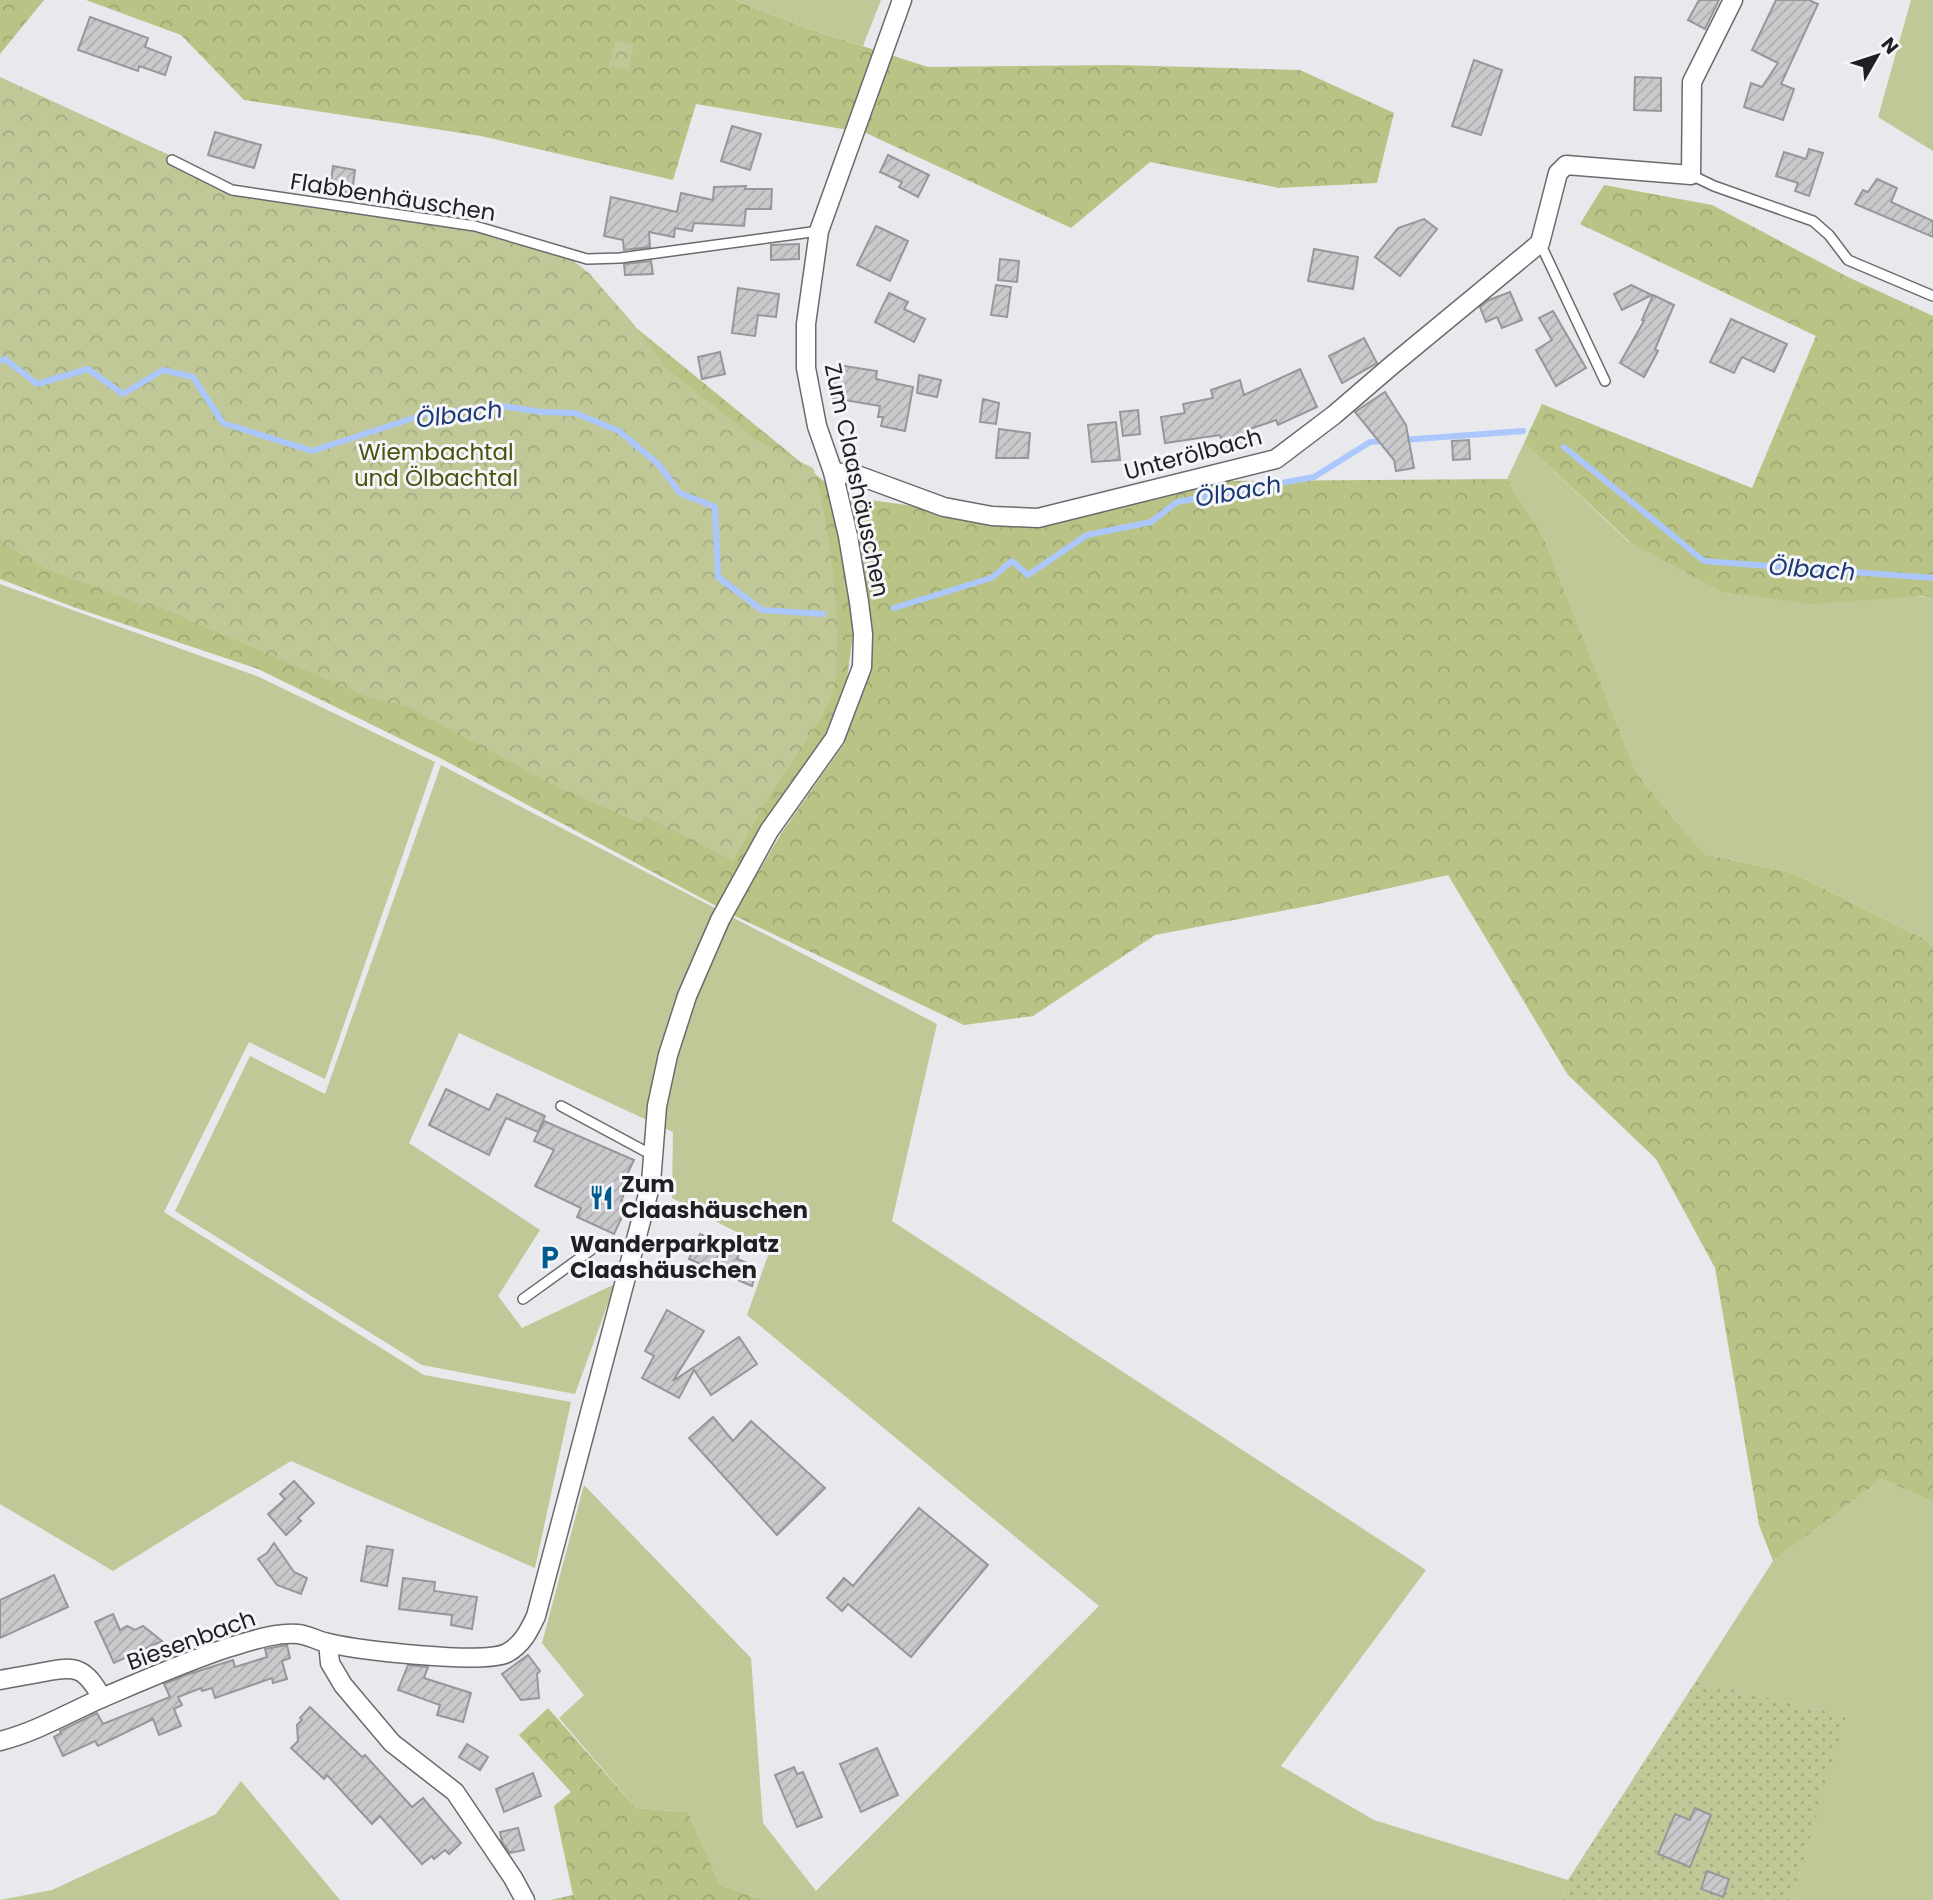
<svg xmlns="http://www.w3.org/2000/svg" width="1933" height="1900" viewBox="0 0 1933 1900" font-family="Poppins,sans-serif">
<defs>
<pattern id="forest-crowns" width="20" height="18" patternUnits="userSpaceOnUse" patternTransform="scale(1.75)"><rect width="20" height="18" fill="#b9c386"/><path d="M2 6a3 3 0 1 1 6 0M12 15a3 3 0 1 1 6 0" fill="none" stroke="#9fa773"/></pattern>
<pattern id="park-crowns" width="20" height="18" patternUnits="userSpaceOnUse" patternTransform="scale(1.75)"><rect width="20" height="18" fill="#bfc896"/><path d="M2 6a3 3 0 1 1 6 0M12 15a3 3 0 1 1 6 0" fill="none" stroke="#a4ac81"/></pattern>
<pattern id="garden-dots" width="8" height="8" patternUnits="userSpaceOnUse" patternTransform="scale(1.75)"><rect width="8" height="8" fill="#bfc896"/><path d="M2 2h.1M6 6h.1" fill="none" stroke="#a4ac81" stroke-width="1.8" stroke-linecap="round"/></pattern>
<pattern id="building-hatch" width="6" height="6" patternUnits="userSpaceOnUse" patternTransform="scale(1.75)"><rect width="6" height="6" fill="#cacacd"/><path d="M-1 1l2-2M0 6l6-6M5 7l2-2" fill="none" stroke="#adadb0"/></pattern>
</defs>
<rect width="100%" height="100%" fill="#e7e9ec"/>
<g fill="#bfc896">
<polygon points="735,0 881,0 863,46 803,27"/>
<polygon points="1911,0 1933,0 1933,151 1878,117"/>
<polygon points="1524,443 1629,542 1933,599 1933,947 1924,939 1793,873 1704,854 1637,774 1543,536 1507,479"/>
<polygon points="0,584 257,676 435,762 325,1079 249,1042 164,1212 424,1375 571,1402 535,1568 291,1461 113,1571 0,1504"/>
<polygon points="441,765 937,1024 892,1221 1426,1570 1281,1766 1374,1820 1568,1880 1561,1900 765,1900 720,1885 688,1812 636,1808 559,1718 584,1695 542,1643 584,1485 751,1658 763,1823 816,1891 1099,1606 747,1315 770,1250 672,1198 673,1132 459,1033 409,1143 540,1230 498,1296 522,1328 615,1284 575,1394 422,1365 175,1211 250,1056 325,1094"/>
<polygon points="1882,1479 1933,1502 1933,1900 1792,1900 1845,1716 1696,1681 1773,1561"/>
<polygon points="241,1781 340,1900 0,1900 52,1890 216,1814"/>
</g>
<g fill="url(#forest-crowns)">
<polygon points="0,0 44,0 0,54"/>
<polygon points="86,0 735,0 803,27 928,67 1118,65 1300,70 1394,113 1377,183 1279,188 1150,162 1071,228 866,133 696,104 673,180 481,136 244,100 181,35"/>
<polygon points="1604,185 1712,205 1850,278 1933,316 1933,599 1921,596 1811,604 1722,592 1630,542 1524,443 1542,404 1752,488 1816,336 1580,224"/>
<polygon points="203,192 634,326 842,496 1042,524 1219,481 1507,479 1543,536 1637,774 1704,854 1793,873 1924,939 1933,947 1933,1502 1882,1479 1773,1561 1759,1525 1715,1268 1656,1159 1568,1075 1448,875 1318,904 1155,935 1033,1016 964,1025 733,915 782,832 844,744 868,637 843,505 853,634 847,679 826,737 718,907 442,759 258,669 76,608 0,579 0,249"/>
<polygon points="548,1708 636,1808 688,1812 720,1885 765,1900 550,1900 573,1895 554,1806 571,1792 519,1735"/>
</g>
<g fill="url(#park-crowns)">
<polygon points="615,41 634,45 628,70 609,65"/>
<path d="M0,77L167,154L210,181L231,191L468,223L568,257L589,273L631,321L667,369L758,441L813,468C829,511 848,661 830,700C813,736 788,767 767,800C755,820 745,841 733,861L645,816L640,823L561,789L406,706L368,697L161,608L143,605L44,568L0,541Z"/>
</g>
<polygon fill="url(#garden-dots)" points="1696,1681 1846,1716 1792,1900 1561,1900 1568,1880"/>
<g fill="none" stroke-linecap="round" stroke-linejoin="round">
<g stroke="#acc7fd" stroke-width="6">
<polyline points="0,361 5,359 37,384 88,369 123,394 163,370 193,377 223,423 312,451 426,414 502,406 542,412 575,413 619,431 658,464 680,493 715,507 718,577 762,610 823,614"/>
<polyline points="1403,440 1523,431"/>
<polyline points="1564,447 1704,561 1933,578"/>
<polyline points="894,608 991,578 1012,561 1028,575 1087,535 1151,522 1177,502 1314,477 1370,442 1385,441"/>
</g>
</g>
<g fill="url(#building-hatch)" stroke="#97979a" stroke-width="2">
<polygon points="1699,0 1719,0 1705,29 1688,20"/>
<polygon points="1776,0 1809,0 1818,4 1781,84 1794,89 1783,120 1744,107 1751,83 1762,87 1778,63 1752,50"/>
<polygon points="90,17 148,38 145,47 171,57 165,75 139,66 138,71 78,50"/>
<polygon points="1474,60 1502,70 1481,135 1452,126"/>
<polygon points="1635,77 1661,78 1661,111 1634,110"/>
<polygon points="732,126 761,134 750,170 721,161"/>
<polygon points="215,132 261,145 254,168 208,155"/>
<polygon points="1809,149 1823,153 1809,196 1795,191 1798,183 1776,176 1784,152 1806,159"/>
<polygon points="888,155 929,175 918,197 899,187 902,182 880,172"/>
<polygon points="333,166 355,170 352,193 330,190"/>
<polygon points="1877,179 1897,188 1891,202 1933,221 1933,237 1855,204 1863,190 1868,192"/>
<polygon points="746,186 745,189 772,189 771,209 746,209 744,226 694,223 692,231 675,228 674,237 649,232 650,247 624,250 623,240 604,236 611,197 677,212 681,193 713,200 714,187"/>
<polygon points="1424,219 1437,229 1400,276 1375,257 1398,228"/>
<polygon points="876,226 908,241 890,281 857,265"/>
<polygon points="799,244 799,259 771,260 771,245"/>
<polygon points="1314,249 1358,257 1353,289 1308,281"/>
<polygon points="1000,259 1019,261 1017,282 998,280"/>
<polygon points="651,261 653,274 625,275 624,264"/>
<polygon points="996,285 1011,287 1007,317 991,315"/>
<polygon points="1631,285 1652,295 1622,310 1614,294"/>
<polygon points="738,288 779,294 776,317 758,315 755,336 732,333"/>
<polygon points="1510,292 1522,320 1502,328 1497,317 1486,322 1480,307 1489,300"/>
<polygon points="889,293 908,302 904,309 925,319 914,342 875,322"/>
<polygon points="1653,295 1674,305 1655,349 1658,351 1644,377 1620,363 1644,321 1642,320"/>
<polygon points="1553,311 1586,368 1556,386 1536,350 1552,340 1539,318"/>
<polygon points="1731,319 1787,344 1774,372 1742,357 1734,373 1710,362"/>
<polygon points="1364,338 1377,363 1342,383 1329,356"/>
<polygon points="720,352 725,374 702,379 698,357"/>
<polygon points="838,365 877,371 876,379 913,387 905,431 881,426 883,417 878,417 880,406 833,398"/>
<polygon points="1300,369 1317,407 1278,425 1276,420 1247,430 1251,446 1225,453 1220,435 1165,443 1161,417 1185,413 1183,404 1213,398 1211,390 1240,380 1244,395"/>
<polygon points="919,375 941,380 937,397 917,393"/>
<polygon points="1385,392 1406,425 1414,468 1396,471 1394,460 1355,412"/>
<polygon points="983,399 999,403 996,424 980,422"/>
<polygon points="1138,410 1140,434 1123,436 1120,412"/>
<polygon points="1116,422 1120,460 1092,462 1088,425"/>
<polygon points="999,429 1030,433 1028,458 996,458"/>
<polygon points="1469,440 1470,459 1453,460 1452,441"/>
<polygon points="446,1089 489,1110 497,1094 545,1116 538,1132 506,1118 489,1155 429,1125"/>
<polygon points="544,1121 634,1160 622,1185 627,1187 621,1201 628,1204 614,1234 577,1217 581,1208 535,1186 554,1150 534,1141"/>
<polygon points="700,1234 740,1251 737,1259 757,1267 752,1286 689,1259"/>
<polygon points="667,1310 704,1331 673,1381 739,1337 757,1364 711,1395 694,1370 679,1398 642,1378 654,1356 645,1351"/>
<polygon points="713,1417 733,1441 751,1421 825,1488 777,1535 689,1438"/>
<polygon points="294,1481 314,1503 298,1518 301,1521 286,1535 268,1514 285,1499 280,1494"/>
<polygon points="919,1508 988,1565 911,1657 848,1604 842,1611 827,1598 844,1578 853,1586"/>
<polygon points="274,1543 294,1572 307,1578 301,1594 277,1585 258,1559 267,1553"/>
<polygon points="367,1546 393,1550 387,1586 361,1581"/>
<polygon points="54,1575 68,1607 0,1638 0,1600"/>
<polygon points="403,1578 435,1582 434,1591 477,1597 472,1629 451,1625 452,1615 399,1609"/>
<polygon points="113,1614 120,1630 127,1626 135,1630 143,1626 162,1641 114,1663 95,1622"/>
<polygon points="287,1645 290,1658 282,1661 287,1679 273,1683 272,1678 215,1698 212,1688 202,1691 201,1688 178,1697 182,1705 174,1709 181,1726 159,1735 153,1719 98,1746 95,1741 63,1756 54,1737 61,1733 60,1731 97,1713 103,1724 170,1697 164,1684 186,1675 233,1660 235,1667 267,1657 265,1649"/>
<polygon points="528,1655 540,1671 537,1674 539,1698 521,1700 502,1674"/>
<polygon points="408,1665 428,1667 424,1678 471,1693 463,1722 437,1715 440,1705 398,1690"/>
<polygon points="310,1707 362,1757 365,1755 412,1807 423,1798 461,1843 449,1854 445,1850 434,1859 432,1856 422,1864 380,1816 372,1824 327,1775 324,1779 291,1748 298,1741 297,1725 302,1720 300,1718"/>
<polygon points="467,1744 488,1757 480,1770 459,1757"/>
<polygon points="877,1748 898,1795 861,1812 840,1764"/>
<polygon points="794,1767 797,1774 803,1772 822,1817 797,1827 775,1775"/>
<polygon points="533,1773 541,1796 504,1812 496,1789"/>
<polygon points="1695,1808 1711,1815 1690,1867 1658,1854 1675,1814 1690,1820"/>
<polygon points="518,1828 524,1850 510,1853 502,1842 500,1832"/>
<polygon points="1707,1871 1729,1879 1723,1897 1701,1889"/>
</g>
<g fill="none" stroke-linecap="round" stroke-linejoin="round">
<defs>
<g id="service">
<polyline points="172,160 232,190 475,226 587,259 620,258 819,231"/>
<polyline points="1691,175 1714,186 1813,221 1829,235 1848,260 1933,296"/>
<polyline points="1540,243 1605,381"/>
<polyline points="561,1106 652,1155"/>
<polyline points="523,1299 591,1250"/>
</g>
<g id="minor">
<polyline points="833,472 857,475 944,507 992,516 1038,518 1276,459 1334,415 1391,366 1540,243 1558,173 1566,165 1691,175 1692,82 1733,0"/>
<polyline points="328,1643 330,1663 343,1685 392,1743 455,1792 513,1878 525,1900"/>
<path d="M0,1680C15,1677 29,1675 44,1672C77,1665 85,1668 102,1698"/>
<path d="M0,1741C36,1732 68,1713 102,1698C144,1680 187,1661 230,1647C251,1641 276,1632 298,1634C308,1635 318,1641 328,1643C359,1650 482,1665 507,1653C522,1645 529,1631 536,1616L651,1183L657,1106L668,1055L687,996L720,920L769,831L835,738L862,667L863,634L859,602L848,536L833,472L817,426L806,368V324L819,231L902,0"/>
</g>
</defs>
<use href="#service" stroke="#696b6d" stroke-width="12"/>
<use href="#minor" stroke="#696b6d" stroke-width="21"/>
<use href="#service" stroke="#fff" stroke-width="9"/>
<use href="#minor" stroke="#fff" stroke-width="18"/>
</g>
<defs>
<symbol id="restaurant-bare" viewBox="-9 -9 18 18"><path d="M-5-6h1v4h1v-4h1v4h1v-4h1v5L-1.5 .5V6h-2V.5L-5-1ZM5-6V6H3V1.5H1.5Q1.5-4 5-6Z" fill="#005b8c" stroke="#f4f6f9" stroke-width="2.5" paint-order="stroke"/></symbol>
<symbol id="parking-bare" viewBox="-9 -9 18 18"><path d="M-3.5-5.5H1a3.5 3.5 0 0 1 0 7H-1V5.5H-3.5ZM-1-3.4V-.6H.8a1.4 1.4 0 0 0 0-2.8Z" fill="#005b8c" stroke="#f4f6f9" stroke-width="2.5" paint-order="stroke"/></symbol>
</defs>
<g fill-rule="evenodd">
<use href="#restaurant-bare" x="584" y="1180" width="35" height="35"/>
<use href="#parking-bare" x="532" y="1240" width="35" height="35"/>
</g>
<g text-anchor="middle" dominant-baseline="central" stroke-width="6" stroke-linejoin="round" paint-order="stroke">
<g font-size="23" fill="#1f2021" stroke="#f4f6f9">
<text transform="translate(393 197) rotate(9)">Flabbenhäuschen</text>
<text transform="translate(1193 454) rotate(-15)">Unterölbach</text>
<text transform="translate(857 480) rotate(78)">Zum Claashäuschen</text>
<text transform="translate(191 1640) rotate(-20)">Biesenbach</text>
</g>
<g font-size="23" fill="#4b520d" stroke="#f4f6f9">
<text x="436" y="452">Wiembachtal<tspan x="436" dy="26">und Ölbachtal</tspan></text>
</g>
<g font-size="23" font-weight="bold" fill="#1f2021" stroke="#f4f6f9" text-anchor="start">
<text x="621" y="1184">Zum<tspan x="621" dy="26">Claashäuschen</tspan></text>
<text x="570" y="1244">Wanderparkplatz<tspan x="570" dy="26">Claashäuschen</tspan></text>
</g>
<g font-size="24" font-style="italic" fill="#1c3875" stroke="#f4f6f9">
<text transform="translate(459 414) rotate(-7)">Ölbach</text>
<text transform="translate(1238 491) rotate(-10)">Ölbach</text>
<text transform="translate(1812 569) rotate(4)">Ölbach</text>
</g>
</g>
<g transform="translate(1877 56) rotate(51)" stroke="#f4f6f9" stroke-width="5" paint-order="stroke">
<path d="M0-5L12 26L0 18L-12 26Z" fill="#1f2021"/>
<text y="-10" font-size="19" font-weight="bold" text-anchor="middle" fill="#1f2021">N</text>
</g>
</svg>
